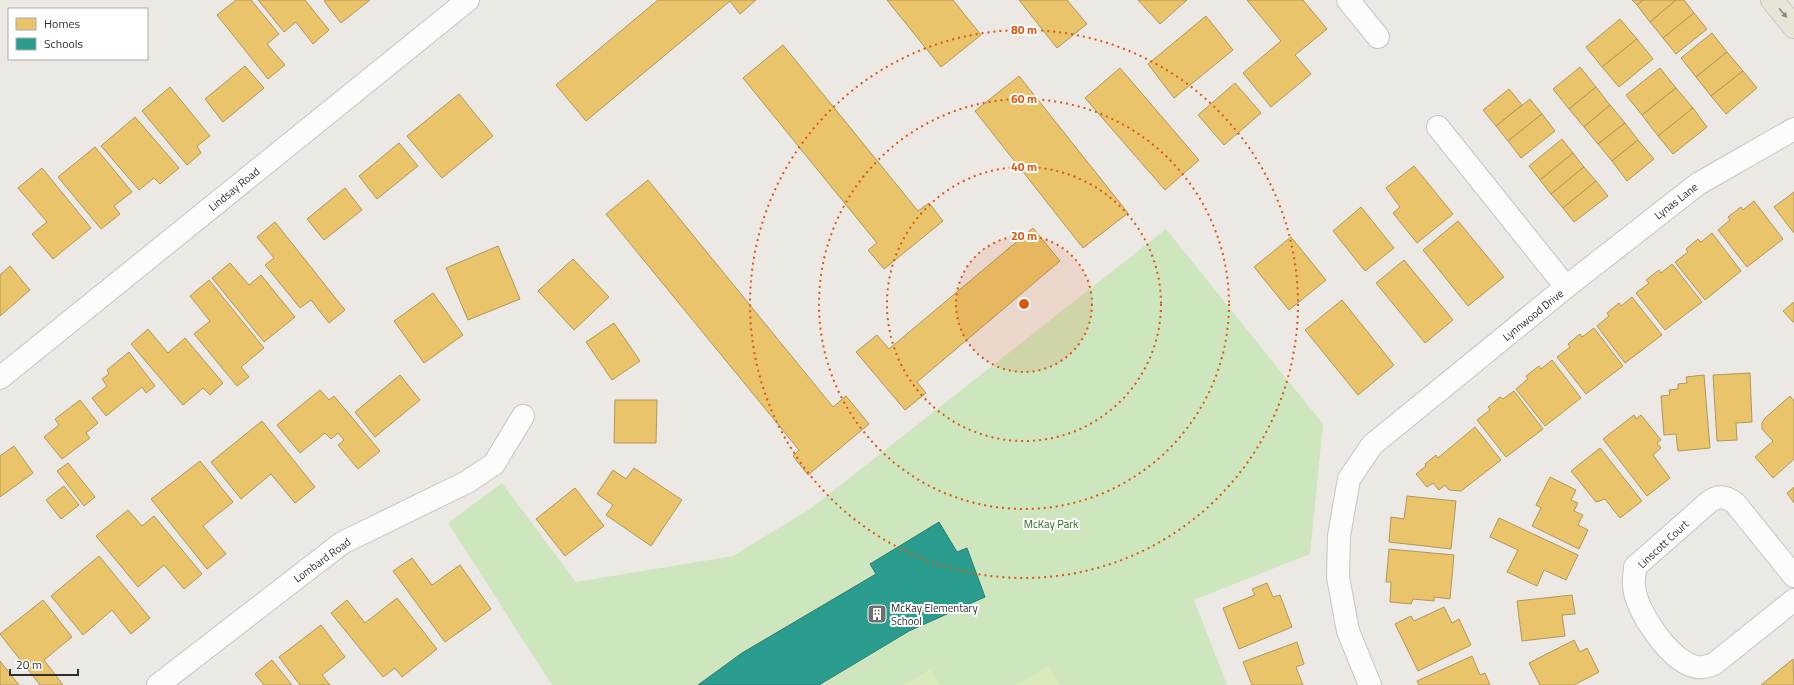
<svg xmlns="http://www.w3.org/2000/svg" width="1794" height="685" viewBox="0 0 1794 685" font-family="'Titillium Web',sans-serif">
<rect width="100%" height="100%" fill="#ece8e4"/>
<polygon fill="#cee6be" points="1166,229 1323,424 1310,554 1194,600 1227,685 552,685 448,523 502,483 576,582 733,556 810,509"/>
<g fill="#d9eabb">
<polygon points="1048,666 1060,685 1017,685"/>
<polygon points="930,669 940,685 904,685"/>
</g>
<g fill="#e9c46a" stroke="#b19758">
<polygon points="236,0 251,0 279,34 267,44 285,65 268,79 217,15"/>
<polygon points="258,0 305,0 329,30 313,44 296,22 284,32"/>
<polygon points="326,0 370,0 341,23 324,1"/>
<polygon points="658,0 756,0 740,14 730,1 586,121 556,85"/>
<polygon points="887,0 953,0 981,35 941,67"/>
<polygon points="1019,0 1067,0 1087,24 1057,48"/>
<polygon points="1138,0 1187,0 1160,24"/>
<polygon points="1247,0 1303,0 1327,29 1295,55 1311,74 1271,107 1243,73 1281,41"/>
<polygon points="1632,0 1643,0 1637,5"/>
<polygon points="1643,0 1676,0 1650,22 1637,5"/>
<polygon points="1676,0 1684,0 1694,13 1663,38 1650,22"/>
<polygon points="1694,13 1707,29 1676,54 1663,38"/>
<polygon points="1206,16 1233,50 1174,98 1148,64"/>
<polygon points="1620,19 1637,39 1602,67 1586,47"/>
<polygon points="1712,33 1727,52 1696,77 1681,58"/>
<polygon points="1637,39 1653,59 1619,87 1602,67"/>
<polygon points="783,45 918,211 929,203 943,221 884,269 868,250 877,243 743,78"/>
<polygon points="1727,52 1743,71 1711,96 1696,77"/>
<polygon points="245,66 264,88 223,122 205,99"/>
<polygon points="1580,67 1596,87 1569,109 1553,89"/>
<polygon points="1120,68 1199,160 1165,190 1085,98"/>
<polygon points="1660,68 1676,88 1642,115 1626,95"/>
<polygon points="1743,71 1757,88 1726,114 1711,96"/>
<polygon points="1019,76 1128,213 1083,248 975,111"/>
<polygon points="1235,83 1261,113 1224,145 1198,115"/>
<polygon points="170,87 210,136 197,146 201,153 187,165 142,111"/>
<polygon points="1596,87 1610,105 1584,127 1569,109"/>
<polygon points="1676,88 1693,108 1658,136 1642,115"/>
<polygon points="1509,89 1522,105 1496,126 1483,110"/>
<polygon points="459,94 493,136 442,178 407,136"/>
<polygon points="1530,99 1542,114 1508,141 1496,126"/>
<polygon points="1610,105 1625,123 1598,144 1584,127"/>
<polygon points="1693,108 1707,127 1673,154 1658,136"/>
<polygon points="1542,114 1555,131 1521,158 1508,141"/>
<polygon points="135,117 179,168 160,184 154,178 139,190 101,146"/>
<polygon points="1625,123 1638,140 1612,161 1598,144"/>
<polygon points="1562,139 1573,153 1540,180 1529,166"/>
<polygon points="1638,140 1654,159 1627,181 1612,161"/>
<polygon points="399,143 418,166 377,199 359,176"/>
<polygon points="95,147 132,192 114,206 120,214 101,229 58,177"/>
<polygon points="1573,153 1584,167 1551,194 1540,180"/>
<polygon points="1414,166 1453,214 1417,243 1393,213 1400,207 1386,188"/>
<polygon points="1584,167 1596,181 1563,208 1551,194"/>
<polygon points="42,168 91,228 53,259 32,234 47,222 18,188"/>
<polygon points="648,180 833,407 846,396 869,424 808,475 793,456 799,450 606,214"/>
<polygon points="1596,181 1608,196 1574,222 1563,208"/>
<polygon points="345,188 362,210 324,240 307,219"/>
<polygon points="1794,192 1794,233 1774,207"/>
<polygon points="1754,201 1783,239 1747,267 1718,230 1730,220 1728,217 1741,207 1743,210"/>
<polygon points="1361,207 1394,248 1365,271 1333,231"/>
<polygon points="1458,221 1504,277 1468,306 1423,250"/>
<polygon points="275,222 345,310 329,323 311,300 300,308 265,265 274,258 257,237"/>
<polygon points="1033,228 1060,261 917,382 926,393 905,410 856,352 877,335 889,349"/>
<polygon points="1712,233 1741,271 1705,300 1675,262 1688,252 1686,249 1698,239 1701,242"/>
<polygon points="1291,237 1326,280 1289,310 1254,267"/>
<polygon points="498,246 520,299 468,320 446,268"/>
<polygon points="573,259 609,297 574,330 538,291"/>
<polygon points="1404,260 1453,320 1425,343 1376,283"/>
<polygon points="230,263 249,285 261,275 295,317 264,342 212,278"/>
<polygon points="1672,264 1702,302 1665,330 1636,293 1649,283 1646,280 1659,270 1661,273"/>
<polygon points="10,266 30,290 0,316 0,275"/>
<polygon points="209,280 264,348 241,367 249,377 237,386 194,334 210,321 190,296"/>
<polygon points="433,293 463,335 424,363 394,321"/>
<polygon points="1632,297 1662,335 1625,363 1597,326 1609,316 1607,313 1619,303 1621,306"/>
<polygon points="1342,300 1394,365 1358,395 1305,330"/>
<polygon points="1794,302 1794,322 1793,322 1783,311"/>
<polygon points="614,323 640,361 612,380 586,342"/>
<polygon points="1594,328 1623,366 1586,394 1557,357 1570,347 1568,344 1580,334 1582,337"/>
<polygon points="148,329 168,353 185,338 223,383 210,395 203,388 183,405 131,344"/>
<polygon points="129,352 155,386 146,393 142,387 106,416 92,398 107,386 102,379 109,374 107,370"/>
<polygon points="1552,360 1581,398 1545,426 1516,389 1528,379 1526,376 1539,366 1541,369"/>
<polygon points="1750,373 1752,422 1736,423 1737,440 1717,441 1713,375"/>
<polygon points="400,375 420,400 375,437 355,412"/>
<polygon points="1704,375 1710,448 1678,451 1676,434 1664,435 1661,396 1670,395 1669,390 1678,389 1678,384 1687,383 1686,377"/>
<polygon points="320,390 329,400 334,396 380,451 358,469 338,445 344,440 338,433 331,439 325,433 300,453 277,425"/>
<polygon points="1514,391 1543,429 1506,457 1477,420 1490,410 1488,407 1500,397 1503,399"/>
<polygon points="1790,396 1794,401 1794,459 1773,478 1755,457 1773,441 1762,429 1762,423 1765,418"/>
<polygon points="80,400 98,423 86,433 90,438 62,459 44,437 59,425 55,419"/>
<polygon points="615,400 657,400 656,443 614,443"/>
<polygon points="1634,415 1636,419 1641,415 1661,440 1657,443 1661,448 1653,455 1670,478 1647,496 1603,439"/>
<polygon points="262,421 315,487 295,503 271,474 241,499 211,462"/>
<polygon points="1475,427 1501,460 1461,491 1449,490 1445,485 1439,490 1433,483 1427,487 1416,474 1426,466 1425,464 1436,455 1438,458"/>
<polygon points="14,446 33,473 0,497 0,456"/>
<polygon points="1600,448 1642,501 1620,518 1605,499 1596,502 1571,471"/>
<polygon points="200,461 233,502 203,526 226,554 207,569 151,499"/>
<polygon points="68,463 95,497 84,506 57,471"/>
<polygon points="634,468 682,500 651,546 606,515 613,505 597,494 613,470 626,479"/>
<polygon points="1550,477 1576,490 1571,500 1578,503 1574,511 1583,515 1578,525 1588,530 1579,549 1532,526 1541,508 1536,505"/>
<polygon points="64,486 79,505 61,519 46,500"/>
<polygon points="1794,487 1794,503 1787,493"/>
<polygon points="575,488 604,526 565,556 536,519"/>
<polygon points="1407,496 1456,501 1451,549 1389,542 1391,517 1404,519"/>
<polygon points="128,510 142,526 154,516 202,574 184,589 164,565 138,587 96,536"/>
<polygon points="1499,518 1578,555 1566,580 1544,570 1537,586 1507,572 1518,550 1490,537"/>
<polygon points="1389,549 1454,555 1450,599 1434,597 1434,601 1413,599 1411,604 1390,602 1391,582 1386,582"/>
<polygon points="99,556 150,618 131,634 112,610 83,635 51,596"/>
<polygon points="412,558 432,585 460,565 491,609 445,642 393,571"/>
<polygon points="1267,583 1273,597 1280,595 1292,627 1239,649 1223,608 1255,595 1252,589"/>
<polygon points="1572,595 1575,614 1562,615 1565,636 1522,641 1517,601"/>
<polygon points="397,598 437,649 402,677 395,668 383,677 331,613 347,600 365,623"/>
<polygon points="43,600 72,637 44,660 63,685 40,685 0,634"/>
<polygon points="1444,607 1452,623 1459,619 1471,645 1418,671 1395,624 1411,616 1414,621"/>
<polygon points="321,625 345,657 322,675 330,685 300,685 279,657"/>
<polygon points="1574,640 1580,652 1587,648 1599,672 1574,685 1540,685 1529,663"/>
<polygon points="1297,642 1304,664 1296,667 1303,685 1252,685 1243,662"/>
<polygon points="1472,656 1480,675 1485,673 1490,685 1419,685 1417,681"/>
<polygon points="1793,659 1794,685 1761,685"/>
<polygon points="272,660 292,685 264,685 255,674"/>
<polygon points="0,661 19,685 0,685"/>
</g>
<polygon fill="#2a9d8f" stroke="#2b7c72" points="939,522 957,552 967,548 985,597 909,631 819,685 698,685 742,653 876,574 870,564"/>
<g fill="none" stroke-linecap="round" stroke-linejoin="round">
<defs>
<g id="minor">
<polyline points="1348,0 1378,37"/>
<polyline points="1438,127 1566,287"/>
<polyline points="0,378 468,0"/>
<path d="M1794,576L1735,503C1727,497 1719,495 1710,501L1635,567C1635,573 1633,580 1634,586C1635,610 1669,659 1693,666C1700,669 1707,666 1714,664L1794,600"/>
<polyline points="158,685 342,543 467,482 494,464 523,416"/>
<polyline points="1370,685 1348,631 1338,577 1339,536 1349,479 1372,445 1566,287 1698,184 1794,129"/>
</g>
<polyline id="major" points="1772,0 1794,27"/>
</defs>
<use href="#minor" stroke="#c5c4c5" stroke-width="24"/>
<use href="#major" stroke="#c6c5c4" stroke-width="24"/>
<use href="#minor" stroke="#fcfcfb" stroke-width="22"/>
<use href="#major" stroke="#e8e4d6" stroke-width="22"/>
</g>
<defs><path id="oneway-solid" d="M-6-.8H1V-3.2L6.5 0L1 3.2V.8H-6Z"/></defs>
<use fill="#8b8982" href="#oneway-solid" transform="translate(1783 13) rotate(50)"/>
<circle cx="1024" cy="304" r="68" fill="#df570e" fill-opacity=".12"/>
<g fill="none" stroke="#df570e" stroke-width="2" stroke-dasharray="2 4">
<circle cx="1024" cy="304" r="68"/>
<circle cx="1024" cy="304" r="137"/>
<circle cx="1024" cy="304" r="205"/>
<circle cx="1024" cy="304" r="274"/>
</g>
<defs>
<symbol id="building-square" viewBox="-11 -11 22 22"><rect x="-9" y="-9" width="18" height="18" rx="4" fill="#706f6e" stroke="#fff"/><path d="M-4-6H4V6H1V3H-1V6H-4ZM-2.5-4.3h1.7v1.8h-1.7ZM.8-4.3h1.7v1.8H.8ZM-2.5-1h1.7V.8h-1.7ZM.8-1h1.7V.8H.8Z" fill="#fff"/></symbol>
</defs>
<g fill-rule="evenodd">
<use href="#building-square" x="866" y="603" width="22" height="22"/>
</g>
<g text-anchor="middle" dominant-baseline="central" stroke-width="4" stroke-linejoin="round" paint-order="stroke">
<g font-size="11" fill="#2e2e2e" stroke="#fff">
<text transform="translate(234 189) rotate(-39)">Lindsay Road</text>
<text transform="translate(1676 201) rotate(-38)">Lynas Lane</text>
<text transform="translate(1533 315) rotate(-39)">Lynnwood Drive</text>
<text transform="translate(1663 544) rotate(-43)">Linscott Court</text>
<text transform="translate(322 560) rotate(-36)">Lombard Road</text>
</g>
<g font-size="11" fill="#2c6e1b" stroke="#fff">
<text x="1051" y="524">McKay Park</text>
</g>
<g font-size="11" fill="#2e2e2e" stroke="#fff" text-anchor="start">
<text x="891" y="608">McKay Elementary<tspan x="891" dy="13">School</tspan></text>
</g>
</g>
<circle cx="1024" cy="304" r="6" fill="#df570e" stroke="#fff" stroke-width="2"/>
<g font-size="12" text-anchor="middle" font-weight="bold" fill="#df570e" stroke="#fff" stroke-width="4" stroke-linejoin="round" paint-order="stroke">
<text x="1024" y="34">80 m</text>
<text x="1024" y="103">60 m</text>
<text x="1024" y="171">40 m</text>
<text x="1024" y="240">20 m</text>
</g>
<rect x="8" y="8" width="140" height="52" fill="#ffffff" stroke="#ababab"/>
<rect x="16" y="18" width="20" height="12" fill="#e9c46a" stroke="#ababab"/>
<text x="44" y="28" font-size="12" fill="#2e2e2e">Homes</text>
<rect x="16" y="38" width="20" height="12" fill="#2a9d8f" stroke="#ababab"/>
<text x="44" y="48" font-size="12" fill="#2e2e2e">Schools</text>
<path d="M10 669v6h68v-6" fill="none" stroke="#2e2e2e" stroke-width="2"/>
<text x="16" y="669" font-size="12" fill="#2e2e2e" stroke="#ffffff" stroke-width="3" paint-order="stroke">20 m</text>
</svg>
